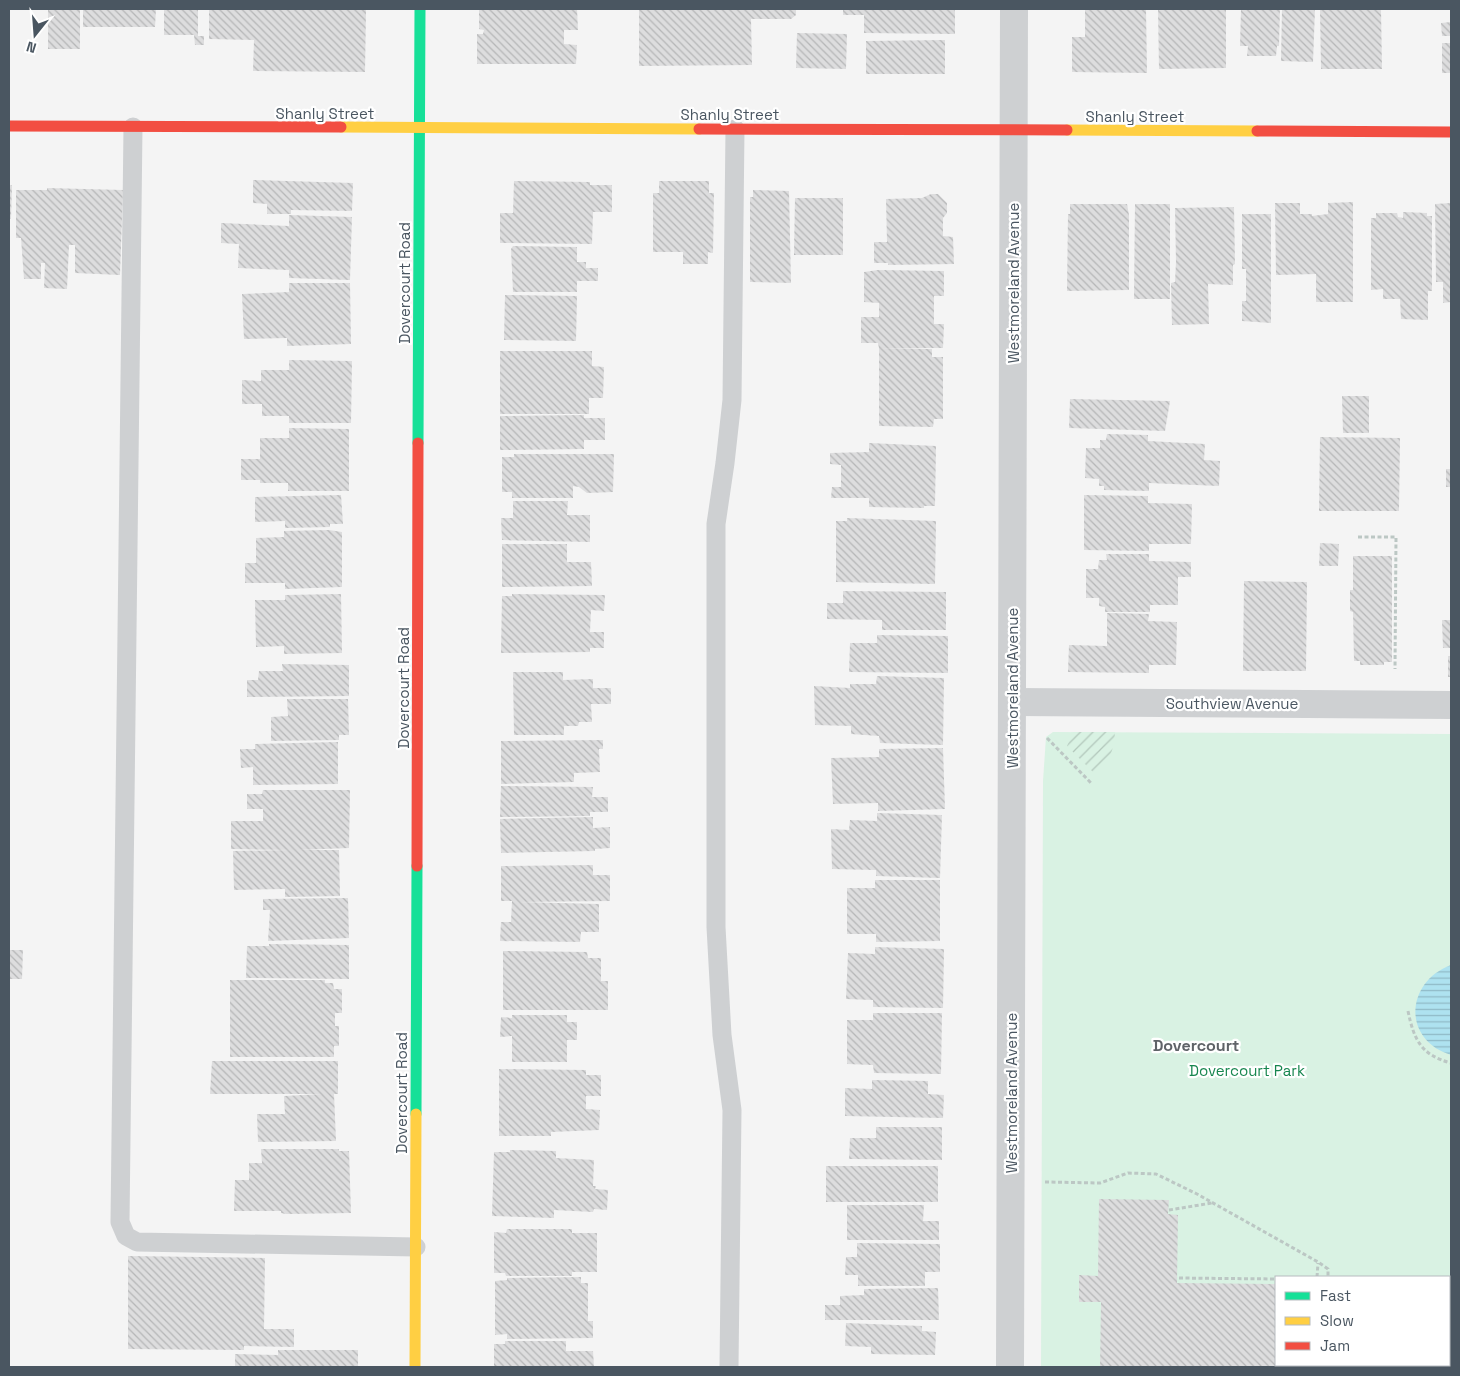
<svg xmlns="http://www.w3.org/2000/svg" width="1460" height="1376" viewBox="0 0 1460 1376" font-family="'Space Grotesk',sans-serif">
<defs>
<pattern id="garden-furrows" width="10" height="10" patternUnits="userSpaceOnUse" patternTransform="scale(1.25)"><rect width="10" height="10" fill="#d9f2e3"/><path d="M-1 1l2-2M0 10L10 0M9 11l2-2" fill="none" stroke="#b2c7bb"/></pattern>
<pattern id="water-rules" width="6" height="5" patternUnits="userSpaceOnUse" patternTransform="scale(1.25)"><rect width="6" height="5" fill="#aee2f0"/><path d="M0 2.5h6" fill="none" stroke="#90bac6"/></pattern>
<pattern id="building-back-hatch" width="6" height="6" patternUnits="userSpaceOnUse" patternTransform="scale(1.25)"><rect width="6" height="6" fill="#ddddde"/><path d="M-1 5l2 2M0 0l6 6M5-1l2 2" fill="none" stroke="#b5b6b7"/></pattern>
</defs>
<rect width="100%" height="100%" fill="#f4f4f4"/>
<path fill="#d9f2e3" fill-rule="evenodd" d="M1053,732L1451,734V1367H1041L1043,781L1046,737ZM1276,1277H1449V1365H1276Z"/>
<path fill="url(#garden-furrows)" d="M1073,732H1115C1114,750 1109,762 1097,776L1067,746Z"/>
<path fill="url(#water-rules)" d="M1451,965V1055C1402,1040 1405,982 1451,965Z"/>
<g fill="url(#building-back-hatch)">
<rect x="48" y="9" width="32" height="40"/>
<polygon points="83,9 156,9 155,27 83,27"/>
<polygon points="164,9 198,9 198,36 204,36 204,45 195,45 194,35 164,35"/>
<polygon points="209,9 366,10 365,72 253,71 254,40 209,39"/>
<polygon points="479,9 577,9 578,30 564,30 564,44 577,45 576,64 477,64 477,34 483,34 484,30 479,29"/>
<polygon points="639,9 796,9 796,15 791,19 751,19 752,65 639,66"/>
<polygon points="843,9 955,9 955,34 864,33 864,15 843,15"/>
<polygon points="1095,9 1146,9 1147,73 1072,72 1072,37 1085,37 1085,10"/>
<polygon points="1158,9 1226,10 1226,68 1159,69"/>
<polygon points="1241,9 1280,9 1279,46 1277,46 1276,56 1247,56 1248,46 1240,46"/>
<polygon points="1282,9 1315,9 1313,62 1281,61"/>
<polygon points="1320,9 1381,9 1382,69 1321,69"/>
<polygon points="1451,22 1451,36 1442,36 1441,23"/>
<polygon points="797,33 847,34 846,69 796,68"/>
<polygon points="945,40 945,74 866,74 866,41"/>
<rect x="1442" y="43" width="9" height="30"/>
<polygon points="253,180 353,183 352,211 291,210 291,214 267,214 267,204 253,203"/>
<polygon points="514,181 590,182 590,185 612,185 612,212 593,212 592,244 500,243 500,213 513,213"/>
<polygon points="659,181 709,181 709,193 714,193 713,253 708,252 708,264 683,264 683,252 653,252 653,193 659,193"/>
<polygon points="9,185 12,185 11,219 9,219"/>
<polygon points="47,188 123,190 120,275 75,273 75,245 69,245 67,289 44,288 45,263 41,263 41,279 24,279 21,238 16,238 16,190 47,190"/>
<polygon points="753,190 789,191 791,283 750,282 750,197 753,197"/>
<polygon points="931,194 938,194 947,203 947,213 943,218 943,236 953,237 954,264 888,265 888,263 874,263 874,242 887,242 886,199 922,198"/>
<polygon points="795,198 843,198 843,255 794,255"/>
<polygon points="1353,202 1353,302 1316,302 1316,274 1276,275 1275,203 1300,203 1300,214 1312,214 1312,216 1328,214 1328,203"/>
<polygon points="1451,203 1451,302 1443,303 1443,282 1436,282 1435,204"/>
<polygon points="1070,204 1127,204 1129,215 1129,290 1067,291 1068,214 1070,214"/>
<polygon points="1135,204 1170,204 1170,299 1134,299"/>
<polygon points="1234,207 1235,264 1233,265 1233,285 1208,284 1209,324 1172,325 1171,283 1175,282 1176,262 1175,208"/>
<polygon points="1403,212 1427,213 1427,216 1432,216 1432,291 1428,291 1428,320 1401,319 1400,299 1383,299 1383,289 1371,290 1371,218 1376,218 1376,213 1397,213 1398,217 1403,218"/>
<polygon points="1242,214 1271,214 1271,323 1242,321 1242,301 1246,301 1246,269 1242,269"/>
<polygon points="289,215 352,217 350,280 289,278 289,270 238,268 239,244 221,243 221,223 289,226"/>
<polygon points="513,246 577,247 577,262 586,262 586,268 598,268 598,281 577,281 577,292 513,292 511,249"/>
<polygon points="878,270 944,271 944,296 934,296 934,324 944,324 943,348 879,348 878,343 861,343 861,317 879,317 879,303 864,302 864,272"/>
<polygon points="289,283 350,283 351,344 287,346 287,338 244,339 242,294 289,292"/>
<polygon points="505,295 577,296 576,341 504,340"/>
<polygon points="879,348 932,349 932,357 943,357 943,419 934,419 933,427 879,426"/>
<polygon points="500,351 592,351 592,366 604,367 603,398 589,398 589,414 500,414"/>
<polygon points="289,360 352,361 351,423 289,423 289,416 262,416 262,404 242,404 242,380 261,381 261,370 289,370"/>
<polygon points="1342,396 1369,396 1369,433 1343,433"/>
<polygon points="1070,399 1170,401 1165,431 1069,428"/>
<polygon points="584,415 584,418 605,418 605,440 584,440 584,449 500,450 500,416"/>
<polygon points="289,428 349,429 349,491 288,491 288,483 260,483 260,480 241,480 241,459 260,459 260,438 289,438"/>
<polygon points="1107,434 1148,435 1148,441 1205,444 1204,460 1220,461 1219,486 1149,483 1149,491 1104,490 1104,486 1099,486 1099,479 1085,478 1086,448 1100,448 1100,440 1106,440"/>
<polygon points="1320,437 1400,438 1399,511 1319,511"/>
<polygon points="869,443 936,446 935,506 924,506 924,508 869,507 869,498 831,498 832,487 841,487 841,465 830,464 830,453 869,452"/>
<polygon points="514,454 614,454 613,492 587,493 579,487 573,486 573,498 512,498 512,492 502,492 502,457 514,457"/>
<rect x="1446" y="469" width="5" height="18"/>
<polygon points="341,495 343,524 330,524 330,527 285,528 285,521 255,522 255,497"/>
<polygon points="1084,495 1148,496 1148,503 1192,504 1191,544 1149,544 1149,551 1084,550"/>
<polygon points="513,501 568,501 567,515 590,515 590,542 502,540 501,518 513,518"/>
<polygon points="847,518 936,521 935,584 836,582 836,521 847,521"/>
<polygon points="329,530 342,532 342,587 285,589 285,583 245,583 245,563 256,563 256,538 284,537 284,531"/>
<polygon points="1320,543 1339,544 1338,566 1319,566"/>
<polygon points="502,544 567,544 567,562 591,562 592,586 502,587"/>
<polygon points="1106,554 1149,554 1149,561 1191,562 1191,577 1178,577 1178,605 1150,605 1150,612 1105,612 1105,607 1099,606 1099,598 1086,598 1086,569 1098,569 1099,560 1107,560"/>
<polygon points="1353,556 1392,556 1392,662 1384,662 1384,665 1360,665 1360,661 1354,661 1353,612 1350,611 1350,590 1353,590"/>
<polygon points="1244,581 1307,582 1306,671 1243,671"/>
<polygon points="843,591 946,592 946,630 882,630 882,620 827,619 827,603 843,603"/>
<polygon points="341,594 342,653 284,654 284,646 256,647 255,600 285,600 285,595"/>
<polygon points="512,594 605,595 604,611 591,610 590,632 604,632 604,648 590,648 590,652 501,653 502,596 512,596"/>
<polygon points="1107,613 1149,614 1148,621 1177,622 1176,665 1149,665 1149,673 1068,672 1069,645 1107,646"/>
<polygon points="1442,620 1451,620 1451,648 1443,648"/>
<polygon points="877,635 948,636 948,673 849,672 850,643 877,643"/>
<rect x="1448" y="656" width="3" height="21"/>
<polygon points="282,664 349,665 349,696 247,697 247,680 258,680 259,671 283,671"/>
<polygon points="513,672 563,672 563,680 593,679 593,688 611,688 611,704 591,704 592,722 579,722 578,726 564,726 564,735 514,735"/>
<polygon points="877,676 944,678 943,745 880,743 879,736 851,734 851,726 815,725 814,686 850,688 850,684 876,684"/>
<polygon points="287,699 348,699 349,735 339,735 339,740 271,741 271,717 288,716"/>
<polygon points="603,740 603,749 599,749 600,772 574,773 574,782 501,784 501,741"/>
<polygon points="338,742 338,784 253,785 253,767 241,768 240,749 255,749 255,744"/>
<polygon points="943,748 945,809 878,811 878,803 833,804 831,758 879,757 879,749"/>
<polygon points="501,786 593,787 592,797 608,797 608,812 590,812 590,816 500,817"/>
<polygon points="263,790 350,790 349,848 299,850 339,850 340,896 285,897 285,889 234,890 233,851 291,850 231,849 231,821 263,821 263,809 247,809 247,794 262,794"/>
<polygon points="877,813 942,815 940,878 876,876 876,870 832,869 831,829 849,830 850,820 877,821"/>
<polygon points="593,817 593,828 610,827 610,848 595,849 595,851 501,853 500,819"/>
<polygon points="593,865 593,875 610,875 610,901 519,902 599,904 599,932 581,932 580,942 500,941 501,922 511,922 512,901 501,901 501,866"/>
<polygon points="875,880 940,880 940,941 876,942 876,934 847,934 847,888 875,888"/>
<polygon points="348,898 349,938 268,941 270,910 263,910 263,899"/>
<polygon points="269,944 349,945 349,979 246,978 247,946 269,946"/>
<polygon points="875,947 944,949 943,1008 873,1007 873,1000 846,999 848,953 875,954"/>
<polygon points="9,950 23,950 22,979 9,979"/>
<polygon points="503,951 587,952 588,958 601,958 601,981 608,981 608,1010 503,1010"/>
<polygon points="230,980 325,980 325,983 333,983 334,989 342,989 342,1013 335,1013 335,1026 339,1026 339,1046 334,1046 334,1057 230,1057"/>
<polygon points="873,1013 942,1013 941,1074 874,1073 873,1065 847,1064 847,1020 873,1020"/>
<polygon points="512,1015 567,1015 567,1022 577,1022 577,1040 567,1040 567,1062 512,1062 512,1036 500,1037 501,1017 512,1018"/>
<polygon points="212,1061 338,1061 338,1094 334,1094 336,1141 258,1142 257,1114 285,1114 284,1096 322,1094 210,1094"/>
<polygon points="499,1069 586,1070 586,1075 601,1075 601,1096 586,1096 586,1109 600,1110 599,1130 551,1132 551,1136 499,1136"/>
<polygon points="872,1080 928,1081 928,1094 944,1095 943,1118 845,1116 845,1088 872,1089"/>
<polygon points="876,1127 942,1127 942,1160 849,1159 850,1138 876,1138"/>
<polygon points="261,1149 339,1149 339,1151 349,1151 351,1213 286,1214 281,1213 281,1211 234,1211 235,1180 249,1180 249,1163 262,1163"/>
<polygon points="510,1150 556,1151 556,1158 594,1160 593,1186 596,1186 595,1189 608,1190 607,1210 594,1209 593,1212 554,1210 554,1218 492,1216 494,1152 510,1152"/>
<rect x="826" y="1166" width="112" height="36"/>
<polygon points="1099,1199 1169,1200 1168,1214 1178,1215 1177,1283 1276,1284 1276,1365 1315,1365 1315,1367 1100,1367 1101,1302 1079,1302 1079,1275 1098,1276"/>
<polygon points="847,1205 924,1205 923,1221 939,1221 939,1240 847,1240"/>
<polygon points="507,1229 572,1229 572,1233 597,1233 597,1272 572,1272 572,1276 506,1276 505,1273 494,1273 494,1232 506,1233"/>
<polygon points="857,1243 940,1244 940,1272 925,1272 925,1286 858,1286 858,1275 845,1275 846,1257 857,1257"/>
<polygon points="128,1256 265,1258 264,1329 294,1329 294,1347 244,1346 244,1350 128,1349"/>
<polygon points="581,1277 581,1283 588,1283 588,1321 593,1321 593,1338 507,1339 507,1334 495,1335 495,1281 507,1280 507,1278"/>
<polygon points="938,1288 939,1320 825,1320 825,1305 840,1305 840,1296 864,1295 864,1289"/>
<polygon points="846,1323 922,1326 922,1331 936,1332 935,1355 871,1354 871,1347 845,1346"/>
<polygon points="505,1341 566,1341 566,1351 593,1351 594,1367 494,1367 494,1344 505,1344"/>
<polygon points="278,1350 358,1350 358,1367 235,1367 235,1354 278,1355"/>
</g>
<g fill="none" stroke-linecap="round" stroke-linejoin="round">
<g stroke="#bcc7c4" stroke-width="3" stroke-dasharray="4 2.5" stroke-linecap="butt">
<polyline points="1358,537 1396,537 1395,669"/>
<polyline points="1047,738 1092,784"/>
<path d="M1408,1011C1414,1040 1421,1055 1451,1063"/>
<polyline points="1045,1182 1100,1183 1128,1173 1156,1174 1197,1194 1318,1262 1328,1269 1328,1277"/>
<polyline points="1169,1210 1212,1203"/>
<polyline points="1317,1277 1318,1263"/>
<polyline points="1179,1278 1276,1279"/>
<polyline points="1318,1365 1318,1367"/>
</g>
<g stroke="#ced0d2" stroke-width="19">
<polyline points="133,127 120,1222 126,1236 137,1242 416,1247"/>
<polyline points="729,1367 732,1110 722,1035 716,927 716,524 725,463 732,400 735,129"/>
</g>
<g stroke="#ced0d2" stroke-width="28">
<polyline points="1012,702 1451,705"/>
<polyline points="1010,1367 1014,9"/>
</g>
<g stroke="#16e098" stroke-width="11">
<polyline points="418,443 420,9"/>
<polyline points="416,1114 417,866"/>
</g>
<g stroke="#ffcf43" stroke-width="11">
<polyline points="341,127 699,129"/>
<polyline points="1067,130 1257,131"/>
<polyline points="415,1367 416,1114"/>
</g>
<g stroke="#f24e42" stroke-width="11">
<polyline points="9,126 341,127"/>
<polyline points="699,129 1067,130"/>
<polyline points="1257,131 1451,132"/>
<polyline points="417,866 418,443"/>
</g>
</g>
<g text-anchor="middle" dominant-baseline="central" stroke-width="4.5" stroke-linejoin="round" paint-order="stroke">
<g font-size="15" fill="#4a5661" stroke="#fff">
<text x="325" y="113">Shanly Street</text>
<text x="730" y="114">Shanly Street</text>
<text x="1135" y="116">Shanly Street</text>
<text transform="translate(404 283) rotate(-90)">Dovercourt Road</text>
<text transform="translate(1013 283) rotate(-90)">Westmoreland Avenue</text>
<text transform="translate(403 688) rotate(-90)">Dovercourt Road</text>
<text transform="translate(1012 688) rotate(-90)">Westmoreland Avenue</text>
<text x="1232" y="703">Southview Avenue</text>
<text transform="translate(401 1093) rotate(-90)">Dovercourt Road</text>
<text transform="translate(1011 1093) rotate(-90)">Westmoreland Avenue</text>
</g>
<g font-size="15" fill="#17864f" stroke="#fff">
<text x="1247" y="1070">Dovercourt Park</text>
</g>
<g font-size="16" font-weight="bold" fill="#5f6368" stroke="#fff">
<text x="1196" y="1045">Dovercourt</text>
</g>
</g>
<rect width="1460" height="1376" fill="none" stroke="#4a5661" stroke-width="20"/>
<rect x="1275" y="1276" width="175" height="90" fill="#ffffff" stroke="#b7bbc0"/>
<rect x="1285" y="1292" width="25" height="8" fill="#16e098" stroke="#b7bbc0"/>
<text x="1320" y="1301" font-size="15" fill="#4a5661">Fast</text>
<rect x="1285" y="1317" width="25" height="8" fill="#ffcf43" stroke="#b7bbc0"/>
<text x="1320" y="1326" font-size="15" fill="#4a5661">Slow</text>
<rect x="1285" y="1342" width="25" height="8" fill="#f24e42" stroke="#b7bbc0"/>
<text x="1320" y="1351" font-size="15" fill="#4a5661">Jam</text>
<g transform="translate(35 35) rotate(197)" stroke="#ffffff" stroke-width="4" paint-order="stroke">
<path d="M0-4L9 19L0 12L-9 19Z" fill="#4a5661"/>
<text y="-8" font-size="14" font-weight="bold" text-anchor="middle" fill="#4a5661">N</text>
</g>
</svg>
